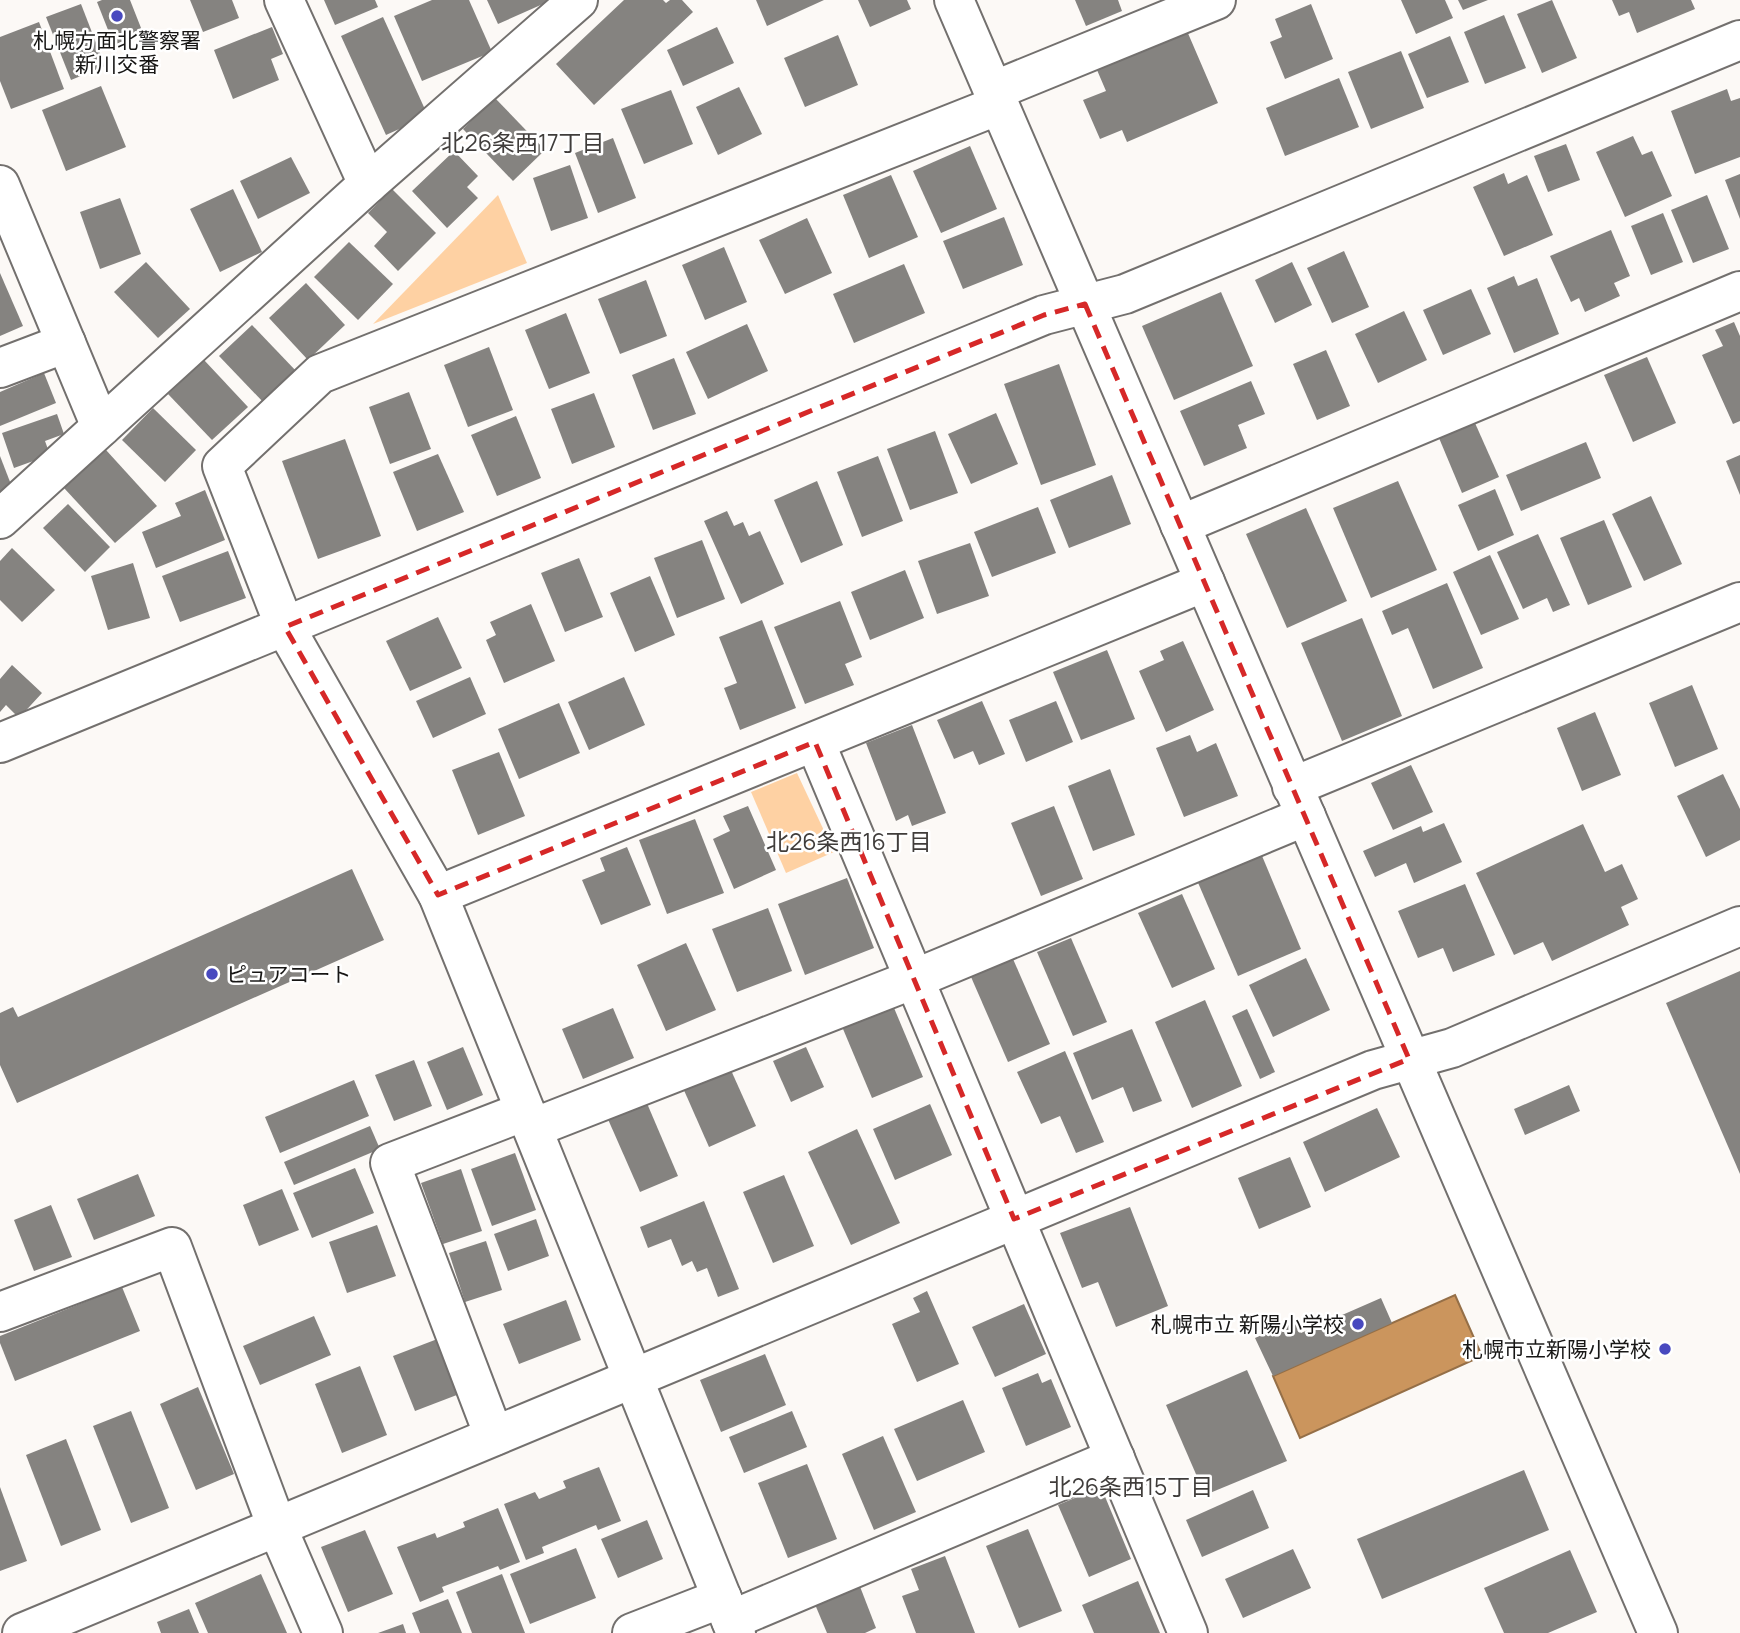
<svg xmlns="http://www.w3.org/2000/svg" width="1740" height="1633" viewBox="0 0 1740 1633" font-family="Manrope,'Noto Sans JP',sans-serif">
<rect width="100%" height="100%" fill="#fcf9f6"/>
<g fill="#fed1a3">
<polygon points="498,195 527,263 373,324"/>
<polygon points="797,773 834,852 786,873 751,792"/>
</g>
<polygon fill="#cb955d" stroke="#956f47" stroke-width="2" points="1455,1295 1482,1356 1300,1438 1273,1376"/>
<g fill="#858380">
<polygon points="102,0 130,0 143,33 114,45 97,2"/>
<polygon points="190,0 232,0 239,18 203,32"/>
<polygon points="324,0 375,0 378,7 335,25"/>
<polygon points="432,0 469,0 492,52 422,81 394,16"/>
<polygon points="487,0 552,0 498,24"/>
<polygon points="624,0 663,0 666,3 670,0 682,0 693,12 594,105 556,64"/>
<polygon points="756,0 824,0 767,26"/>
<polygon points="858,0 907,0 911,9 870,27"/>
<polygon points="1075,0 1118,0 1122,11 1086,26"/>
<polygon points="1401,0 1445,0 1453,18 1416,34"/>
<polygon points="1458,0 1488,0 1463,10"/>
<polygon points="1552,0 1577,58 1542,73 1517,14"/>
<polygon points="1612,0 1691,0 1695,9 1637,33 1629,12 1619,16"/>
<polygon points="81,4 105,66 71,80 46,17"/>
<polygon points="1311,4 1333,59 1285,79 1270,42 1282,37 1275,19"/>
<polygon points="1504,15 1526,68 1485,84 1464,32"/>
<polygon points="383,17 428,116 386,135 341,36"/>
<polygon points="39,22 64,89 11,109 0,81 0,37"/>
<polygon points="272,27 283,54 271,59 279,80 233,99 214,50"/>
<polygon points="717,27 734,63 683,86 667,50"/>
<polygon points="1187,31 1218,103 1127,142 1122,130 1100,139 1083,100 1106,91 1097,70"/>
<polygon points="838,35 858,85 805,107 784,58"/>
<polygon points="1450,36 1469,82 1427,98 1408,54"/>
<polygon points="1401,51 1424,108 1371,129 1348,72"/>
<polygon points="1339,78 1359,127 1285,156 1266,108"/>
<polygon points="101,86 126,147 66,171 42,110"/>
<polygon points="739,87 762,134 718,155 696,107"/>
<polygon points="1727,89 1731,101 1740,98 1740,157 1695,174 1671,111"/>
<polygon points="671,90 693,144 644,164 621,109"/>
<polygon points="495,98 545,150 513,181 463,129"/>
<polygon points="1633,136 1642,155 1652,151 1672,196 1625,217 1596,152"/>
<polygon points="613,138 636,198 598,213 575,153"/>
<polygon points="1566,144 1580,180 1548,192 1534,156"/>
<polygon points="970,146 997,209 941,233 913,171"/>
<polygon points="454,151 478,176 467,187 478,198 447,228 412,191"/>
<polygon points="291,157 310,193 258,219 240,181"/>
<polygon points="570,165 588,218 551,231 533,178"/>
<polygon points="1504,173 1508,184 1527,175 1553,235 1504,256 1473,187"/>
<polygon points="1740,174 1740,219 1725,180"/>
<polygon points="891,175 918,237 869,258 843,195"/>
<polygon points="233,189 262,252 220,272 190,209"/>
<polygon points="392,189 436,233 398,271 374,246 387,232 368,213"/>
<polygon points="1707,195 1729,249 1693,263 1671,210"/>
<polygon points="120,198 141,254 100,269 80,212"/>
<polygon points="1663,213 1683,262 1651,275 1631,226"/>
<polygon points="1004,217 1023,265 963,289 943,241"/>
<polygon points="807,218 832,273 785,294 759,240"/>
<polygon points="1611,230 1630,276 1614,283 1620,296 1585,312 1579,298 1571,302 1550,256"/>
<polygon points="349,242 393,284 358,320 314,277"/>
<polygon points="724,247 747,302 705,320 682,265"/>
<polygon points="1344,251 1369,307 1332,323 1307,268"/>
<polygon points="146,262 190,309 158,338 114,292"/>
<polygon points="1292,262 1312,305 1275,323 1255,280"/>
<polygon points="904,264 925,313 854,343 833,294"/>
<polygon points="0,273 23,326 0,336"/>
<polygon points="1514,276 1518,286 1537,278 1559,334 1514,353 1487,288"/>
<polygon points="646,280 667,336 620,354 598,299"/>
<polygon points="306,283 345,325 308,360 269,318"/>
<polygon points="1471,289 1491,334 1443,355 1423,310"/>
<polygon points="1221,292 1253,366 1174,400 1142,326"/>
<polygon points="1404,311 1427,360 1378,383 1355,334"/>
<polygon points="566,313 590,373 549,389 525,330"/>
<polygon points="1734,322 1740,336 1740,421 1733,424 1702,355 1723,346 1715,330"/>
<polygon points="747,324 768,371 708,399 686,352"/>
<polygon points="252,325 297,372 264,403 219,356"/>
<polygon points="489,347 513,410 468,427 444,365"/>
<polygon points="1326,350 1350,406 1317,420 1293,364"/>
<polygon points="1647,357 1676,423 1633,442 1604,375"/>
<polygon points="674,358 696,414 653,430 632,375"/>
<polygon points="204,360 248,407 212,440 168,394"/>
<polygon points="1059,364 1096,465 1041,485 1004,384"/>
<polygon points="44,373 56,403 0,426 0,392"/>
<polygon points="1251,381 1265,414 1238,425 1247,448 1204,466 1180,411"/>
<polygon points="409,392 431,449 390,464 369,407"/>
<polygon points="594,393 615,447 572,464 551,409"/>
<polygon points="153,408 196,450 165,482 122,440"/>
<polygon points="996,413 1018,464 971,484 948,434"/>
<polygon points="57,414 64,434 45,441 50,455 14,468 2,433"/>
<polygon points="516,416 541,478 497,496 471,435"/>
<polygon points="1475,423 1499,477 1462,493 1439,438"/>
<polygon points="935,431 958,493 910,510 887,449"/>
<polygon points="345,439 381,536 318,559 282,461"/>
<polygon points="1586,442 1601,478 1521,511 1506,475"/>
<polygon points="106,450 157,506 115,543 64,488"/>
<polygon points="438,454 464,512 417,531 393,472"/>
<polygon points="1740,455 1740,495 1726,461"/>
<polygon points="0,456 12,487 0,492"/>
<polygon points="878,456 903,521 862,537 837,472"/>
<polygon points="1112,475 1131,524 1069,548 1050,500"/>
<polygon points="817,481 843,545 801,563 774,500"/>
<polygon points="1398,481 1437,570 1371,598 1333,508"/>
<polygon points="1495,489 1514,535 1478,551 1458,505"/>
<polygon points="205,490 225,540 156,568 142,532 181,516 175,503"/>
<polygon points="1651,496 1682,564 1644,581 1612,514"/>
<polygon points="68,504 110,547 85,572 43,528"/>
<polygon points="1038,507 1056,553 992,577 974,532"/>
<polygon points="1306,508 1347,601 1287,628 1246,534"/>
<polygon points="727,511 734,526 743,522 749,536 760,531 784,584 741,604 704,521"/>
<polygon points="1604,520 1632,587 1588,605 1560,538"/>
<polygon points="1538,534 1570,605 1553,612 1547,598 1523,609 1497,552"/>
<polygon points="702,540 725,599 677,618 654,558"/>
<polygon points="970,543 989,596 937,614 918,561"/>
<polygon points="12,548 55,590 22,622 0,600 0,561"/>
<polygon points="228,551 246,598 180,622 162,576"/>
<polygon points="1490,555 1519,619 1481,635 1453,572"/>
<polygon points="579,558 603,617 565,632 541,573"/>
<polygon points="133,563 150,618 108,630 91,576"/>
<polygon points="905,570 924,618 870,640 851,592"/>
<polygon points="650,576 675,635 635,652 610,593"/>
<polygon points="1447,583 1483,668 1433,689 1408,628 1392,635 1382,611"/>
<polygon points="840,601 862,657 845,664 854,685 805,704 774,627"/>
<polygon points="531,604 555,661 504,683 486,640 496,635 490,622"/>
<polygon points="438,617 462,668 410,691 386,641"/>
<polygon points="1362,618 1402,716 1342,741 1301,643"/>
<polygon points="762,620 796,708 740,730 724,688 737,683 719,637"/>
<polygon points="1183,641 1214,710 1166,732 1139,671 1164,660 1160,651"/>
<polygon points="1107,650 1135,719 1081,740 1053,672"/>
<polygon points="12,665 42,693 19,718 6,705 0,712 0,679"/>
<polygon points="470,677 486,714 433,738 416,701"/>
<polygon points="624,677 645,725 589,750 568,702"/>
<polygon points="1692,685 1718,749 1675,767 1649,703"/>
<polygon points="982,701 1005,754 979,765 973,751 954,759 937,720"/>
<polygon points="1056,701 1073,742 1026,762 1009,720"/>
<polygon points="559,703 580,753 519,779 498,729"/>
<polygon points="1595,712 1621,775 1582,791 1557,728"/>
<polygon points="912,725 946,813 912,826 908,815 896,821 866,743"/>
<polygon points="1190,735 1197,752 1216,743 1238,796 1184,817 1156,748"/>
<polygon points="499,752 525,816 478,835 452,770"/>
<polygon points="1411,765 1433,812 1393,830 1371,783"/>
<polygon points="1110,769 1135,835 1093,851 1068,786"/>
<polygon points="1723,774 1740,809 1740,840 1706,857 1677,796"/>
<polygon points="748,806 776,870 734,889 713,839 730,831 723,816"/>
<polygon points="1054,806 1083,879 1041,896 1011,823"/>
<polygon points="695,819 724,893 667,914 639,840"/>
<polygon points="1444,823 1462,862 1414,883 1406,863 1375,877 1363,851 1421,826 1423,832"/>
<polygon points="1583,824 1605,872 1622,864 1638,899 1621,907 1629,925 1552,961 1543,942 1514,955 1476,873"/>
<polygon points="627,847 651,905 601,925 582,880 605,871 600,858"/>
<polygon points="1260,851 1301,949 1238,976 1196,878"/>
<polygon points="352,869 384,940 17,1103 0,1065 0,1013 13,1007 18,1017"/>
<polygon points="847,878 874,948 805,975 778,904"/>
<polygon points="1465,884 1495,955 1453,972 1443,948 1418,958 1398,911"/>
<polygon points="1182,894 1215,969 1172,988 1138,913"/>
<polygon points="768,908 792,971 737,992 712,929"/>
<polygon points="1071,938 1107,1022 1073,1036 1037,952"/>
<polygon points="686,943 716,1010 666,1031 637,965"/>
<polygon points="1010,952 1050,1044 1008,1062 968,970"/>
<polygon points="1306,958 1330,1010 1273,1037 1249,985"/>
<polygon points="1740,971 1740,1174 1666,1003"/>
<polygon points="889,996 923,1077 872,1098 838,1017"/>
<polygon points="1205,1000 1242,1086 1192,1108 1155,1022"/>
<polygon points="613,1008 634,1058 583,1079 562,1029"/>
<polygon points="1247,1009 1275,1072 1260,1079 1232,1016"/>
<polygon points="1132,1029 1162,1101 1133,1112 1123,1087 1092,1100 1073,1053"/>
<polygon points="463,1047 483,1095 447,1110 427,1062"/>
<polygon points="806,1047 824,1087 791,1102 773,1061"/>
<polygon points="1065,1051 1104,1142 1076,1153 1060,1116 1041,1124 1017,1072"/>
<polygon points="414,1060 432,1106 394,1121 375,1075"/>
<polygon points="730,1068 756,1126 709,1147 683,1088"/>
<polygon points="354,1080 369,1116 280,1153 265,1117"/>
<polygon points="1569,1085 1580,1111 1525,1135 1514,1109"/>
<polygon points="646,1101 678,1176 640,1192 607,1117"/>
<polygon points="930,1104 952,1155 895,1180 873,1129"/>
<polygon points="1377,1108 1400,1157 1325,1192 1303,1142"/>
<polygon points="370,1126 380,1149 294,1185 284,1162"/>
<polygon points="857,1129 900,1223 851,1245 808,1152"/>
<polygon points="515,1153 536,1210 492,1226 471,1169"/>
<polygon points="1290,1157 1311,1207 1259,1229 1238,1178"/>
<polygon points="355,1168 374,1213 312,1238 293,1193"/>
<polygon points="461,1169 482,1231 443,1244 421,1183"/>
<polygon points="138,1174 155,1216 94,1240 77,1199"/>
<polygon points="784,1175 814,1246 773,1263 743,1192"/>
<polygon points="282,1189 299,1230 259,1246 243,1205"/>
<polygon points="704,1201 739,1289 718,1297 707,1268 697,1272 692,1261 682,1266 671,1239 648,1248 640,1227"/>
<polygon points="51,1205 72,1257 34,1271 14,1220"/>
<polygon points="1130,1207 1168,1306 1116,1327 1098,1282 1082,1288 1060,1233"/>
<polygon points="536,1219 549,1256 508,1271 494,1234"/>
<polygon points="377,1225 396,1276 347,1293 329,1242"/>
<polygon points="486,1241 502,1290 465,1302 449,1253"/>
<polygon points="122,1287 140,1331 15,1381 0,1343 0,1336"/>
<polygon points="927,1291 959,1364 917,1382 892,1324 920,1312 913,1298"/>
<polygon points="1381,1298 1392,1323 1273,1376 1255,1338 1296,1320 1301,1333"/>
<polygon points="566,1300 581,1340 519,1364 503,1324"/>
<polygon points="1024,1304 1046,1354 995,1377 972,1327"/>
<polygon points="314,1316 331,1355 260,1385 243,1346"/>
<polygon points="440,1338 462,1393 415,1411 393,1356"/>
<polygon points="765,1354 786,1405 721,1432 700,1380"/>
<polygon points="360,1366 387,1435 342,1453 315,1384"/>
<polygon points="1247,1370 1287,1461 1205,1495 1166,1405"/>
<polygon points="1038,1373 1042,1383 1051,1379 1071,1427 1026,1446 1002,1388"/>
<polygon points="198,1387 234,1474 196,1490 160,1404"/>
<polygon points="963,1400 985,1452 917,1481 894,1429"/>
<polygon points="131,1411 169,1508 131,1523 93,1426"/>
<polygon points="792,1411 807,1447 744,1473 729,1437"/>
<polygon points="883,1436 916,1512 874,1530 842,1454"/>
<polygon points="66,1439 101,1530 61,1546 26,1455"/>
<polygon points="807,1464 837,1539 788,1558 758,1483"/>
<polygon points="599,1467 621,1521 598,1530 596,1525 542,1547 544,1553 526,1560 504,1504 535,1492 539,1499 566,1488 563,1481"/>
<polygon points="1524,1470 1549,1530 1382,1599 1357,1539"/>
<polygon points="0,1487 27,1561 0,1571"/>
<polygon points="1101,1487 1131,1559 1089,1577 1058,1505"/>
<polygon points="1253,1490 1269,1528 1202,1557 1186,1520"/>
<polygon points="498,1508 520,1562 500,1570 498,1566 442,1587 444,1592 420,1602 397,1547 435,1533 437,1538 465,1527 463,1522"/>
<polygon points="647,1520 663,1559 618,1578 601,1539"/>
<polygon points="1028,1529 1062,1611 1019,1628 986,1546"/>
<polygon points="365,1530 393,1594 348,1612 321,1547"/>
<polygon points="576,1548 596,1598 530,1624 510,1574"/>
<polygon points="1293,1549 1311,1588 1243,1618 1225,1579"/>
<polygon points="1570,1550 1597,1612 1548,1633 1504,1633 1484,1588"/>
<polygon points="945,1556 975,1633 916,1633 902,1596 919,1590 911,1569"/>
<polygon points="261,1574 287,1633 208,1633 195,1603"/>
<polygon points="502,1574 525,1633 472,1633 456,1592"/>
<polygon points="1138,1581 1160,1633 1094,1633 1082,1605"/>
<polygon points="859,1584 876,1628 865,1633 827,1633 814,1602"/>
<polygon points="448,1599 462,1633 420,1633 412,1613"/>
<polygon points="189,1609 199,1633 161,1633 157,1622"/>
<polygon points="403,1624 406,1633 378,1633"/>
</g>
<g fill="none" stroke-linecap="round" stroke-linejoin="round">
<defs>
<g id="street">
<polyline points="284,0 368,184"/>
<polyline points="954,0 1658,1633"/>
<polyline points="993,91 1216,0"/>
<polyline points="0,185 101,427"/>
<polyline points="0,368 66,343"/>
<polyline points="0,519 368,184 578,0"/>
<polyline points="1180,525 1740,291"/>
<polyline points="815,742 1188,1633"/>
<polyline points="0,743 1044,315 1125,294 1740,40"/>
<polyline points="1292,787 1740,602"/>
<polyline points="438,895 1205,582"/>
<polyline points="533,1128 914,979 1306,816"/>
<polyline points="0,1312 172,1247 277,1527 323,1633"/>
<polyline points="494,1436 390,1163 525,1111"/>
<polyline points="731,1620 1115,1458"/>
<polyline points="22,1633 1373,1070 1452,1048 1740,926"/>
<polyline points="632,1633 722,1598"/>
<polyline points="736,1633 438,895 285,627 222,466 320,374 999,105"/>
</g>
</defs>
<use href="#street" stroke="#73706e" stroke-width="42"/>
<use href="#street" stroke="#fff" stroke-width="38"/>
</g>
<path fill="none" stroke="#d62828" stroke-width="5" stroke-dasharray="14 9" stroke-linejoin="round" d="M1085,304L1409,1059L1014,1219L815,742L438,895L285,627L1044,315Z"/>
<g fill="#4849bf" stroke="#fff" stroke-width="2.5">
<circle cx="117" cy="16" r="7"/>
<circle cx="212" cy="974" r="7"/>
<circle cx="1358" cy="1324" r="7"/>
<circle cx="1665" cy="1349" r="7"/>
</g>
<g text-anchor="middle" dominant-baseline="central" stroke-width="5" stroke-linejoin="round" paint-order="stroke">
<g font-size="21" fill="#171615" stroke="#fff" text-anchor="end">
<text x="117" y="40" text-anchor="middle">札幌方面北警察署<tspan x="117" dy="24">新川交番</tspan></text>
<text x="226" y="974" text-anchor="start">ピュアコート</text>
<text x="1344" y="1324">札幌市立 新陽小学校</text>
<text x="1651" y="1349">札幌市立新陽小学校</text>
</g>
<g font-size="23" fill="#403d3b" stroke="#fff">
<text x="523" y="142">北26条西17丁目</text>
<text x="849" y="841">北26条西16丁目</text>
<text x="1131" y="1486">北26条西15丁目</text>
</g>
</g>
</svg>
